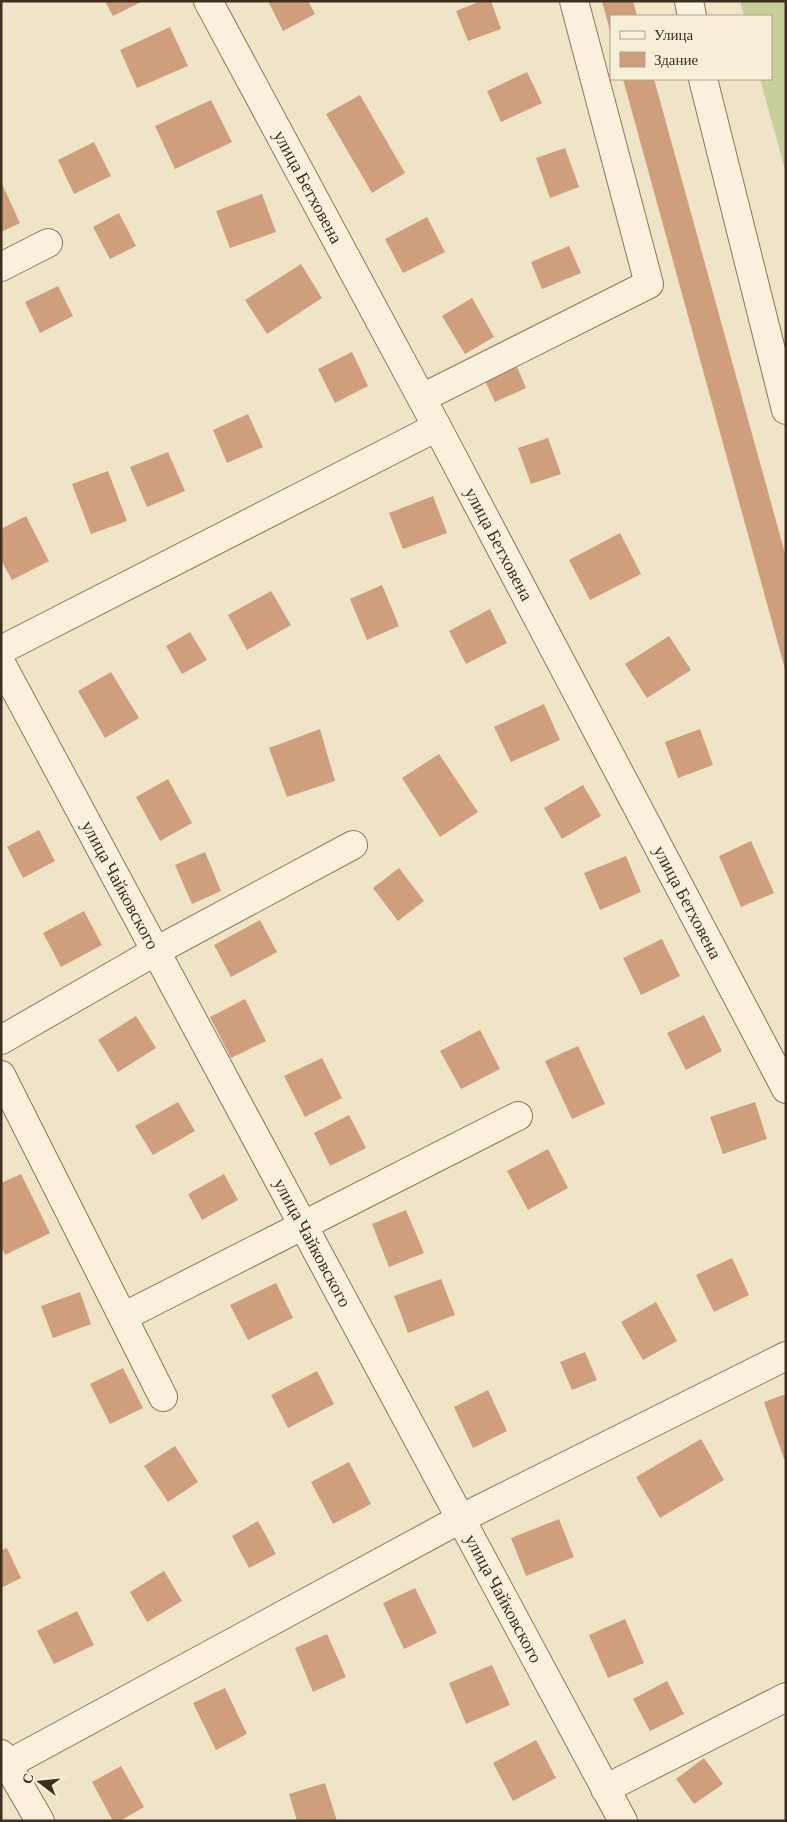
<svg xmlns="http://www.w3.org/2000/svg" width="787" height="1822" viewBox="0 0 787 1822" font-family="'Crimson Pro',serif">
<rect width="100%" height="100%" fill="#f0e4c8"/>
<polygon fill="#c9cf9b" points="740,1 786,1 786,173 760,79 771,79 771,16 744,16"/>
<g fill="#cf9f7d">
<polygon points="105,1 143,1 113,16"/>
<polygon points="268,1 308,1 315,14 283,31"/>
<polygon points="481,1 491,1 501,29 468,41 456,11"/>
<polygon points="602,1 633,1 637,16 611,16 610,31"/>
<polygon points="170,27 188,66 137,88 120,50"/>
<polygon points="527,72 542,103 501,122 487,91"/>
<polygon points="623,79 654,79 786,557 786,673"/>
<polygon points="360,95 405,173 372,193 326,114"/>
<polygon points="211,100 232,142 175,169 155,126"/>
<polygon points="94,142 111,176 74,194 58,160"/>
<polygon points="565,148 579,187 550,198 536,158"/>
<polygon points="1,182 20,223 1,232"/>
<polygon points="262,194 276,232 230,248 216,211"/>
<polygon points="119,213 136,246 110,259 93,227"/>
<polygon points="427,217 445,252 403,273 385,239"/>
<polygon points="569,246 581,273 542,289 531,262"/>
<polygon points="301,264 322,298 267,334 245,300"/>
<polygon points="58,286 73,316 40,333 25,302"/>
<polygon points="472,298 494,337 465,354 442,316"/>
<polygon points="352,352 368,386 335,403 318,369"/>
<polygon points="515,362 526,388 495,402 483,377"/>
<polygon points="248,414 263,447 227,463 213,430"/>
<polygon points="548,438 561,474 531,484 518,448"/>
<polygon points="168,452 185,491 147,507 130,467"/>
<polygon points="108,471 127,521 91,534 72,484"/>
<polygon points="433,496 447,533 403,549 389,513"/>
<polygon points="26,516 49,561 12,580 1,560 1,529"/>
<polygon points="620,533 641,574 590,600 569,560"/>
<polygon points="382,585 399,626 367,640 350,599"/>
<polygon points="271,591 291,625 247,650 228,615"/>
<polygon points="490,609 507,643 466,664 449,631"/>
<polygon points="190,632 207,660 182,674 166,646"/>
<polygon points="669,636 691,670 647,698 625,664"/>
<polygon points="111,672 139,718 105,738 78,691"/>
<polygon points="544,704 560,740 511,762 494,727"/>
<polygon points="320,729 335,781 287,797 269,748"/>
<polygon points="700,729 713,765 678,778 665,742"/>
<polygon points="439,754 478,812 440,837 402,778"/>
<polygon points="168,779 192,823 160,841 136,797"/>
<polygon points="583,785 601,816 562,839 544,808"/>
<polygon points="39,830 55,861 23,878 7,847"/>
<polygon points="751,841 774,893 741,907 719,856"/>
<polygon points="205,852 221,891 192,904 175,865"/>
<polygon points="626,856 641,892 600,910 584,873"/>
<polygon points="399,868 424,901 398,921 373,888"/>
<polygon points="84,911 102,945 61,967 43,933"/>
<polygon points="260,920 277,952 231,977 214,945"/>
<polygon points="662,939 680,976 641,995 623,958"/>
<polygon points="245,999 266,1041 231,1058 210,1017"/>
<polygon points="704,1015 722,1051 686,1070 667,1033"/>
<polygon points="136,1016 156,1048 118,1072 98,1040"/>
<polygon points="480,1030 500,1069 461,1089 440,1051"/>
<polygon points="578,1046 605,1104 572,1119 545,1061"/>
<polygon points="322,1058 342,1098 305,1117 284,1076"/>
<polygon points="178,1102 195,1131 153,1155 135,1126"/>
<polygon points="755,1102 767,1139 723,1154 710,1117"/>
<polygon points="349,1115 366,1148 330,1166 314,1133"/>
<polygon points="548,1149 568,1188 528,1210 507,1171"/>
<polygon points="21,1174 50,1233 5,1255 1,1246 1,1183"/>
<polygon points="224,1174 238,1200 202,1220 188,1194"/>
<polygon points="406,1210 424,1253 389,1267 372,1224"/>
<polygon points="732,1258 749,1295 714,1312 696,1275"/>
<polygon points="441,1279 455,1315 408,1333 394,1296"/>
<polygon points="276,1283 293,1318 248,1340 230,1305"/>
<polygon points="80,1292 91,1324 53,1338 41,1306"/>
<polygon points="656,1302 677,1341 643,1360 621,1322"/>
<polygon points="585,1352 597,1380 572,1390 560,1362"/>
<polygon points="123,1368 143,1408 110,1424 90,1384"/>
<polygon points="317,1371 334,1404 288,1428 271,1395"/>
<polygon points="488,1390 507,1431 473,1448 454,1407"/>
<polygon points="786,1394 786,1458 784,1459 764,1402"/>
<polygon points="701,1439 724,1480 660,1518 636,1477"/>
<polygon points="175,1446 198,1482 168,1502 144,1466"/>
<polygon points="349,1462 371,1504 333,1524 311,1482"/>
<polygon points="559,1519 574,1557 526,1576 511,1538"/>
<polygon points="258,1521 276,1554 249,1568 232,1536"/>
<polygon points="7,1548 21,1578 1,1588 1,1550"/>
<polygon points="164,1571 182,1601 147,1622 130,1592"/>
<polygon points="415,1588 437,1633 404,1649 383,1603"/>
<polygon points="77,1611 94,1645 54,1664 37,1631"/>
<polygon points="625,1619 644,1663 608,1678 589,1635"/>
<polygon points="327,1634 346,1677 313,1692 295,1648"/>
<polygon points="492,1665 510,1705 466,1724 449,1683"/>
<polygon points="667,1681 684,1714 650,1731 633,1699"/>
<polygon points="225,1688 247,1734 216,1750 193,1703"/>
<polygon points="536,1740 556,1778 513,1801 493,1763"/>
<polygon points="704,1758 723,1784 694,1804 676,1779"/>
<polygon points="121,1766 144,1807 120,1821 113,1821 92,1782"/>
<polygon points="325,1783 337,1821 297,1821 289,1794"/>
</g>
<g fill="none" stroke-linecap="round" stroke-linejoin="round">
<defs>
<g id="minor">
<path id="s1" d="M208,1L437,427L786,1089"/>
<polyline points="689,1 692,16"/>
<polyline points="703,79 786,410"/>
<polyline points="1,267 48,243"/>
<polyline points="422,398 649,284 574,1"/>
<polyline points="1,650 437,427"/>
<path id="s2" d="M1,663L623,1821"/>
<polyline points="1,1040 156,951 353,845"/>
<polyline points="1,1075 163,1397"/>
<polyline points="123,1317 518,1116"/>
<polyline points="1,1754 40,1821"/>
<polyline points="1,1768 462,1518 786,1356"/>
<polyline points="605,1789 786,1697"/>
</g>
</defs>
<use href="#minor" stroke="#8d765c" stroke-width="30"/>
<use href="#minor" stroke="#faf1dc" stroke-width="28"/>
</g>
<g text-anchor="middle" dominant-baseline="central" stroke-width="4.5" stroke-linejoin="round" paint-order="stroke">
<g font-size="18" fill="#3d2e20" stroke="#f7eed8">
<text stroke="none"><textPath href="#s1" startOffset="211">улица Бетховена</textPath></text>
<text stroke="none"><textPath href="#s1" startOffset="616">улица Бетховена</textPath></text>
<text stroke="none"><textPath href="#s2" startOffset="252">улица Чайковского</textPath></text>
<text stroke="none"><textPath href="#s1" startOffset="1021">улица Бетховена</textPath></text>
<text stroke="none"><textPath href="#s2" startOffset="658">улица Чайковского</textPath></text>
<text stroke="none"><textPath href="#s2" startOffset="1062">улица Чайковского</textPath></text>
</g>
</g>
<rect width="787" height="1822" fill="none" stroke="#3d2e20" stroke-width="5"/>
<rect x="610" y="15" width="162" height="65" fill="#f7eed8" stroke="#ada18e"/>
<rect x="620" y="31" width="25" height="8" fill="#faf1dc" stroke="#ada18e"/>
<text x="654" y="40" font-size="15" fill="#3d2e20">Улица</text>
<rect x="620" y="52" width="25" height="15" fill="#cf9f7d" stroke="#ada18e"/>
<text x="654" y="65" font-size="15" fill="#3d2e20">Здание</text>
<g transform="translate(40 1782) rotate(286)" stroke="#f7eed8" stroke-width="4" paint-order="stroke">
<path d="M0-4L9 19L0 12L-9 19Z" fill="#3d2e20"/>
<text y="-8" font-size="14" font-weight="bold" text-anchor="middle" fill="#3d2e20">С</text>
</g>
</svg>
